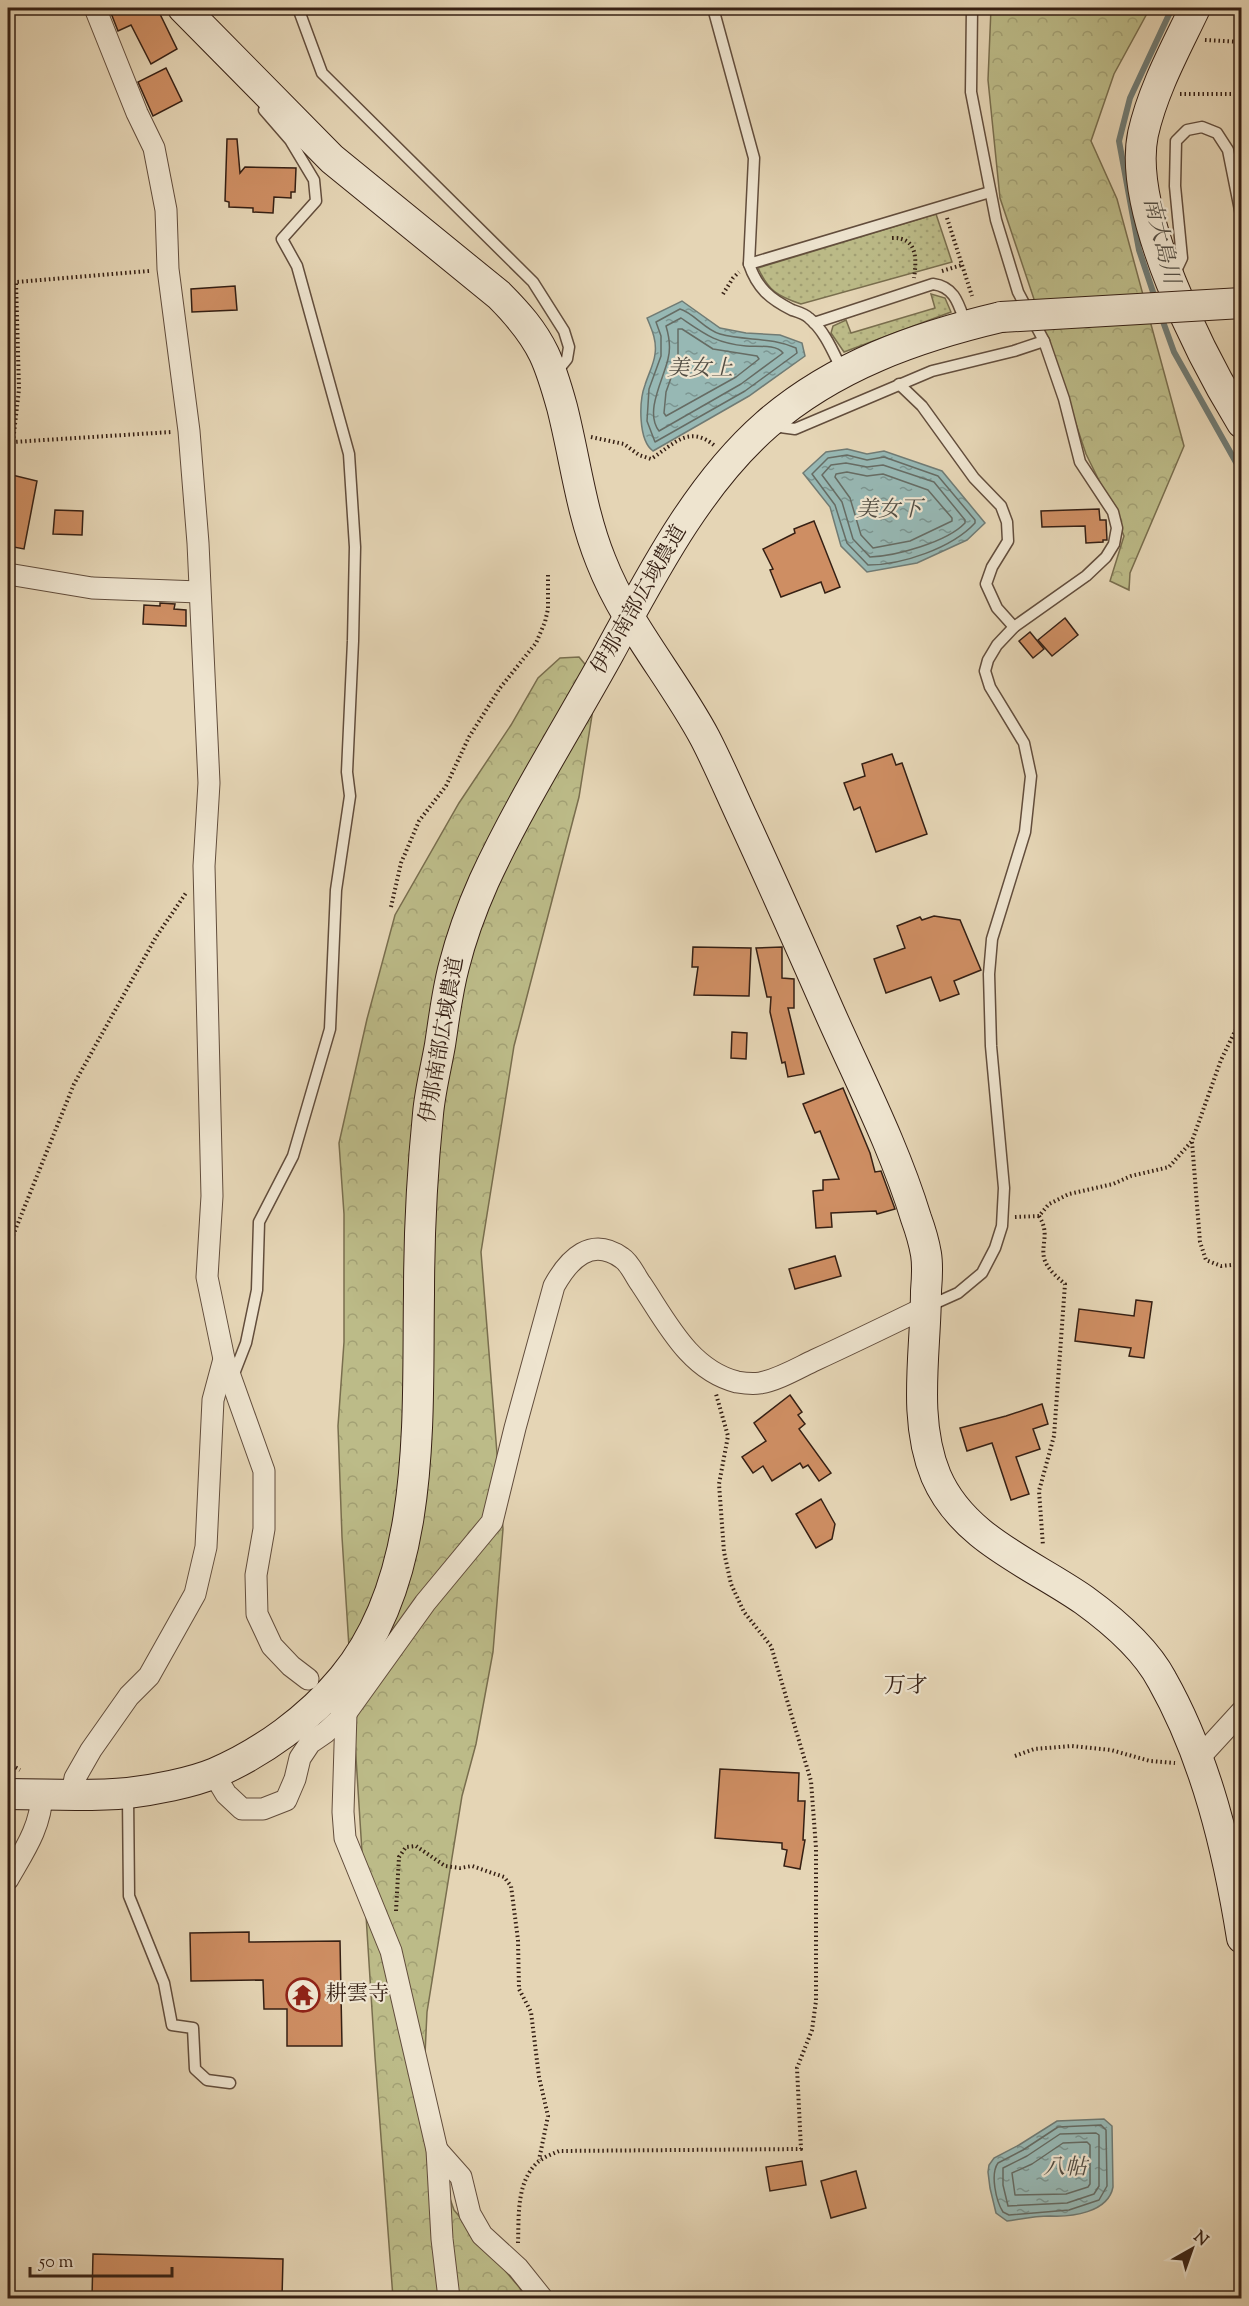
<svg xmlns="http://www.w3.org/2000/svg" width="1249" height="2306" viewBox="0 0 1249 2306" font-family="'Sorts Mill Goudy','Noto Serif JP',serif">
<defs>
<pattern id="grass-dots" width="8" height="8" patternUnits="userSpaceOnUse" patternTransform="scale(1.5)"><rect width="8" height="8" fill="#bcbb88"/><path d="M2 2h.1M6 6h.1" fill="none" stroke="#a2a074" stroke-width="1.8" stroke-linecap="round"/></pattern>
<pattern id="forest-crowns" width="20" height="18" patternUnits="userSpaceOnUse" patternTransform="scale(1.5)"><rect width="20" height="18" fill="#bcbb88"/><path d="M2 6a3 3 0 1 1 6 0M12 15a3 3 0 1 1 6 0" fill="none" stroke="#a2a074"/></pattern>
<pattern id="water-ripples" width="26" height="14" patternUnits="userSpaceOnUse" patternTransform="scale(1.5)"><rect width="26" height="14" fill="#97b8b4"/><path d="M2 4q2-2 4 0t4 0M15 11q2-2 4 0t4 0" fill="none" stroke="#7c9591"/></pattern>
</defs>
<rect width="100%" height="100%" fill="#e5d5b5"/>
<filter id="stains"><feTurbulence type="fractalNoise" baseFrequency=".00333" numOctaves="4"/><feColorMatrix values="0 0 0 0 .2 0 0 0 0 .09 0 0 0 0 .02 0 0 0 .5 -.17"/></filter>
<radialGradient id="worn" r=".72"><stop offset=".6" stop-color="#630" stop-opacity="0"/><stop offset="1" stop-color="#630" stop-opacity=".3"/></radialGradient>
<g fill="url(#grass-dots)" stroke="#796e4e" stroke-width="1.5">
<path d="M936,214L952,262L801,304C777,296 769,291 758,268Z"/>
<polygon points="931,294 945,298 951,312 844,352 831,333 833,326 846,320 851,333 935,308"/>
</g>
<g fill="url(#forest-crowns)" stroke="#796e4e" stroke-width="1.5">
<polygon points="991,8 1150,8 1114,74 1091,141 1117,199 1184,446 1130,573 1129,590 1110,581 1124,536 1112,507 1086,454 1000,198 988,80"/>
<polygon points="579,657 589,669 593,709 579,797 514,1046 481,1252 503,1529 493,1652 476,1744 462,1796 427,2012 422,2118 454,2210 519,2287 526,2298 393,2298 375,2057 342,1537 338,1426 344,1342 344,1214 339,1143 367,1019 395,915 459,803 511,725 538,678 560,658"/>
</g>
<g fill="url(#water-ripples)" stroke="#707b74" stroke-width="1.5">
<path d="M682,301L720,328L746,333L780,335L802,343L805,356L749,396L653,451C638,440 639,401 645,385C648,375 654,364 655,354C657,341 652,330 647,318Z"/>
<polygon points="847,449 867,454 884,451 942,471 985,523 967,540 917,563 867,572 841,546 830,507 803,473 826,452"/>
<path d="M1104,2119L1112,2126L1113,2187C1108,2213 1071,2217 1050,2216C1035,2216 1021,2219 1007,2221L996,2213L990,2188L988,2172L989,2165L994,2158L1019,2145L1057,2121Z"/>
</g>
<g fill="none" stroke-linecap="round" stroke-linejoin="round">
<g stroke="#666c64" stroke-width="1.5">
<path d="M680,309C694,313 705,330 720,334C746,341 771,337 796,348L797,353L745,391L655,442L647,421L649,389L661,356V336L656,322Z"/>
<path d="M681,318C706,335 716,343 746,346C757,347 776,344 783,353L741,384L659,431C644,412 664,378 668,359C671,348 669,336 666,326Z"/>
<polygon points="678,329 682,329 713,349 757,356 759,359 736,377 666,416 664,413 666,392 678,358"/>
<path d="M847,455L867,460L884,457L938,476L975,520V523C952,548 902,565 868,565L847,543L835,505L812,474L828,458Z"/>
<path d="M846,463L867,467L883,465L934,482L965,520V523C947,542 896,556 870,557L853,539L842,502L822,475L831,465Z"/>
<polygon points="847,472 867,476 883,474 928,490 952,518 952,521 910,541 873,548 861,535 850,498 835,477 836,474"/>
<path d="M1101,2125L1106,2130L1107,2186L1099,2200L1069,2210L1009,2215L1003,2212C996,2201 990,2174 998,2163L1023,2150L1058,2127Z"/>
<polygon points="1096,2133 1099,2135 1099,2186 1094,2194 1067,2203 1008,2206 1003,2185 1003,2168 1027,2156 1060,2134"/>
<polygon points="1087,2142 1090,2145 1090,2184 1088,2187 1066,2194 1015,2195 1012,2173 1032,2164 1063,2143"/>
</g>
<g stroke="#707b74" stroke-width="6">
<polyline points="1156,301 1139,250 1119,141 1130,98 1172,8"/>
<polyline points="1161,316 1174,352 1242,473"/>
</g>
</g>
<g fill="#ce8e63" stroke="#362014" stroke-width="1.5">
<polygon points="109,8 157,8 177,49 151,64 131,25 118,31"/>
<polygon points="166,68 182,101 153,116 138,82"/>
<polygon points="227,139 237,139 240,173 245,167 296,168 295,192 291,192 291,198 274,197 273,213 253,212 253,208 229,207 229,202 225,201"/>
<polygon points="235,286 237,310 192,312 191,289"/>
<polygon points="8,474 37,481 24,549 8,546"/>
<polygon points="1099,509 1100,520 1106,520 1107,540 1103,540 1103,542 1086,543 1085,526 1042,527 1041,511"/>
<polygon points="55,510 83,511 82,535 53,534"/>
<polygon points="814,521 840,587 825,593 821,582 781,597 770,570 773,569 763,549 795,533 794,529"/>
<polygon points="160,603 175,604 174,609 186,610 186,626 143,624 144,605 160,606"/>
<polygon points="1065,618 1078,635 1052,656 1038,640"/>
<polygon points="1030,632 1044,649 1033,658 1019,641"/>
<polygon points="892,754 896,765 902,763 927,834 876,852 860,807 854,810 844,783 865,776 862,764"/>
<polygon points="934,916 960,920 981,970 954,981 959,994 940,1001 931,977 886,993 874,959 905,948 897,926 920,917 922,920"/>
<polygon points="693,947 751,948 749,996 694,995 698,967 692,967"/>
<polygon points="782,947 782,978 794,979 794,1008 788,1008 804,1074 788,1077 785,1062 782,1063 770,1012 771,997 767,997 756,948"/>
<polygon points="732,1032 747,1033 746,1059 731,1058"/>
<polygon points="843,1088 870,1153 875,1172 881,1171 895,1209 877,1214 876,1211 831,1213 832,1227 816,1228 813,1191 823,1190 823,1180 839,1179 820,1131 815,1133 803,1104"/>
<polygon points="835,1256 841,1276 795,1289 789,1269"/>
<polygon points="1136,1300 1152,1302 1144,1358 1129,1356 1131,1348 1075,1341 1079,1309 1134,1316"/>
<polygon points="790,1395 802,1412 798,1415 805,1424 799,1429 831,1473 819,1481 808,1465 803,1468 800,1463 772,1481 763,1466 753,1473 742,1457 766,1441 754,1423"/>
<polygon points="1042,1404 1048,1424 1033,1429 1040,1449 1016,1457 1029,1494 1011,1500 992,1443 967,1451 960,1428 1006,1416"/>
<polygon points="821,1499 835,1524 832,1539 816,1548 796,1514"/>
<polygon points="720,1769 799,1773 798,1801 805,1801 803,1840 805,1840 800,1869 784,1866 787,1850 782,1849 782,1843 715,1838"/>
<polygon points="249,1932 249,1942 340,1941 342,2046 287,2046 287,2009 264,2009 263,1980 191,1981 190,1933"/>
<polygon points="802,2161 806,2185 770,2191 766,2167"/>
<polygon points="856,2171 866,2208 831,2218 821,2181"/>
<polygon points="93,2254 283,2259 282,2298 92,2298"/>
</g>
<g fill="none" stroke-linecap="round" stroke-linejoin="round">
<defs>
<g id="lane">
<polyline points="298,8 322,73 533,282 564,331 569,347 567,359 555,374"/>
<polyline points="713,8 754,158 749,264 990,192"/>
<path d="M749,264C757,288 770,299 792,310C798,312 805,314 809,318C825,331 833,352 842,370"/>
<polyline points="1242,268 1242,280"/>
<polyline points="1174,275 1182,258 1175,186 1176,141 1187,130 1202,127 1217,133 1228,150 1242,220"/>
<path d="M814,323L933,284C956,287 959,306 966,325"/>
<polyline points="899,384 922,406 974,478 1001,506 1007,522 1008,541 992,567 986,584 997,608 1014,627"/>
<polyline points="773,426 795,429 932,371 1014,351 1044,341"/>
<polyline points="929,1306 958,1293 982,1273 995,1248 1002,1226 1004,1188 991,1046 989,974 992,939 1025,832 1031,776 1024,743 990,687 985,671 988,660 997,645 1014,627 1086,576 1106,557 1114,544 1117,528 1113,512 1080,462 1064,399 1044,341 1018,292 996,220 971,92 972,8"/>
<polyline points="232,1379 246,1343 257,1290 259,1222 293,1156 330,1029 336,890 350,796 347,772 353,641 355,547 349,454 297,266 282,239 316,201 314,180 290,140 264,110"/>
<polyline points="128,1796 129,1896 164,1983 172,2025 193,2028 195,2069 207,2080 230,2083"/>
</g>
<g id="street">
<polyline points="95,8 137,113 154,148 166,210 168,269 189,431 198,543 209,783 204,866 212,1196 207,1277 224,1359 264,1471 264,1529 256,1575 257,1614 272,1646 291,1666 308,1679"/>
<polyline points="8,574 92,588 199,592"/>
<polyline points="340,1708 346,1713 343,1812 345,1838 391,1951 437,2150 442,2239 449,2298"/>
<polyline points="1199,1758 1242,1711"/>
<path d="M214,1774L226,1794L242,1809H263L286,1800L295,1779L300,1758L310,1743L326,1732L346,1713L425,1603L492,1522L515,1428L554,1286C569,1259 591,1236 622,1258C630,1263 635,1276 641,1284C666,1321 689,1370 737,1382C743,1383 754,1384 760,1383C778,1380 798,1368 815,1360C852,1343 889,1325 926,1307"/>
<polyline points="72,1793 75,1778 91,1750 129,1696 149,1676 195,1594 206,1547 213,1400 224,1359"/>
<path d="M8,1879C24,1851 41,1827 42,1794"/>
<polyline points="437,2150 461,2177 470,2214 482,2235 518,2268 542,2298"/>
</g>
<g id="secondary">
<path d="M183,8L332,159L499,295C517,313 533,331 544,354C552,371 557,389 562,407C575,458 581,512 601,561C626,625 673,678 705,738C718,763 729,789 741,815C771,880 800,945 829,1011C859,1079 894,1146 916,1218C920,1229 924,1242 926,1254C928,1266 927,1279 926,1291C926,1352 912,1418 936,1476C963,1539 1031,1563 1084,1600C1113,1621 1145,1648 1162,1680C1206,1758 1228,1850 1242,1938"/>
<path d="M1195,8C1176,48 1153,89 1143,134C1127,211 1201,356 1242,423"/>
<path d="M8,1794C47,1794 88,1797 128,1793C153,1790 191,1783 215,1773C262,1753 310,1718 343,1678C427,1577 417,1418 419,1294C419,1234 422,1174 428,1114C430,1091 436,1068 440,1045C444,1019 447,992 454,966C461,938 472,908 484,881C520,803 567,729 609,653C652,574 698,484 767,424C834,366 916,337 1001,317"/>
</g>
</defs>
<use href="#lane" stroke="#624d3c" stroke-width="13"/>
<use href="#street" stroke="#624d3c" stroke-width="23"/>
<use href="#secondary" stroke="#362014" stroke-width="32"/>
<g stroke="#362014" stroke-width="4" stroke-dasharray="1.5 3" stroke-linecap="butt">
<polyline points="1205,40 1242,42"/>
<polyline points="1180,94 1242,94"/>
<polyline points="947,218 972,296"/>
<path d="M892,238C917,237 917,258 914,278"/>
<polyline points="149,271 16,282 19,389 13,442 171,432"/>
<polyline points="942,271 962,265"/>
<polyline points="723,294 733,278 739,272"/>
<path d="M591,437L624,444L639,455L651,459C674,444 689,424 715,446"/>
<polyline points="391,907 401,863 419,821 446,786 469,737 500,688 536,643 545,622 548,609 548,575"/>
<polyline points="1192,1142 1200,1242 1206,1260 1221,1266 1242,1264"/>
<path d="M1039,1216C1050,1234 1041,1243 1044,1258C1047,1269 1057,1277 1065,1284L1054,1436L1039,1491L1043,1546"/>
<polyline points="1015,1217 1039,1216 1049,1204 1069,1194 1113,1184 1131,1176 1169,1167 1192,1141 1221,1060 1239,1023 1242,1024"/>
<polyline points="8,1248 74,1084 156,937 186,893"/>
<polyline points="1015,1756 1034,1749 1072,1746 1111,1750 1150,1761 1175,1763"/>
<polyline points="8,1763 20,1770"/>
<polyline points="396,1911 399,1857 406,1847 416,1846 445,1866 460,1868 472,1866 504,1877 511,1886 518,1940 519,1989 531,2012 539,2077 548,2116 539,2160"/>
<path d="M518,2243C519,2216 516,2182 538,2162C544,2157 552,2154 559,2151L801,2149L797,2068L812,2030L816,2001V1848L811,1781L771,1646L744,1612L731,1584L724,1552L719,1484L728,1436L716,1394"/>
</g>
<use href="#lane" stroke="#eee4cf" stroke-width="10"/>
<use href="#street" stroke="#eee4cf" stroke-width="21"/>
<use href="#secondary" stroke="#eee4cf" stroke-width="30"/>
<defs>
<polyline id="secondary-bridge" points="1001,317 1242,303"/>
</defs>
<use href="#secondary-bridge" stroke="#362014" stroke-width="32" stroke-linecap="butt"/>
<use href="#secondary-bridge" stroke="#eee4cf" stroke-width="30"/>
</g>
<defs>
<symbol id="temple-ring" viewBox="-11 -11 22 22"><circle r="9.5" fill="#eee4cf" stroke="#8f2418" stroke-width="1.5"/><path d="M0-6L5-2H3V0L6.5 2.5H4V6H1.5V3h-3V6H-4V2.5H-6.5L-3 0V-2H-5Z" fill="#8f2418"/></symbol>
</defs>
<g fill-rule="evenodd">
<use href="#temple-ring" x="284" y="1976" width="38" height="38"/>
</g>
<g text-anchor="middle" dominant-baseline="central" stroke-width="4.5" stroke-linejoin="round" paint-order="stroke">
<g font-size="21" fill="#362014" stroke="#eee4cf">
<text transform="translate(640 600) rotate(-60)">伊那南部広域農道</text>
<text transform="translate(443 1040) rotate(-80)">伊那南部広域農道</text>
</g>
<g font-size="21" fill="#362014" stroke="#eee4cf" text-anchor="start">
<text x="326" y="1995">耕雲寺</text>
</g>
<g font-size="22" font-style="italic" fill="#534e44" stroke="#eee4cf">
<text transform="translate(1160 241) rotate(76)">南大島川</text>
<text x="700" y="370">美女上</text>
<text x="889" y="511">美女下</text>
<text x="1065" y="2169">八帖</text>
</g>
<g font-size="22" fill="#362014" stroke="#eee4cf">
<text x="906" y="1687">万才</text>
</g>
</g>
<rect width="1249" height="2306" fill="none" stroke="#e5d5b5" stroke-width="30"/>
<rect x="9" y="9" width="1231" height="2288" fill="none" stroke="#362014" stroke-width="3"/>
<rect x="15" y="15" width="1219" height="2276" fill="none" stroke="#362014" stroke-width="1.5"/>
<g transform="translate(1192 2249) rotate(40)" stroke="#eee4cf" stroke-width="4.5" paint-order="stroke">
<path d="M0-4.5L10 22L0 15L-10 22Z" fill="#362014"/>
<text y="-9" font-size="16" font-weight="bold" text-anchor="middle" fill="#362014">N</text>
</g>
<path d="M30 2267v9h142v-9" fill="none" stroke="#362014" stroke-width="3"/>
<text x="39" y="2267" font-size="18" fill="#362014" stroke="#eee4cf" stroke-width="4.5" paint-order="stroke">50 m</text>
<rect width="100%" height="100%" filter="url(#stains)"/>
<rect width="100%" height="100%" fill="url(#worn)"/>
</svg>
